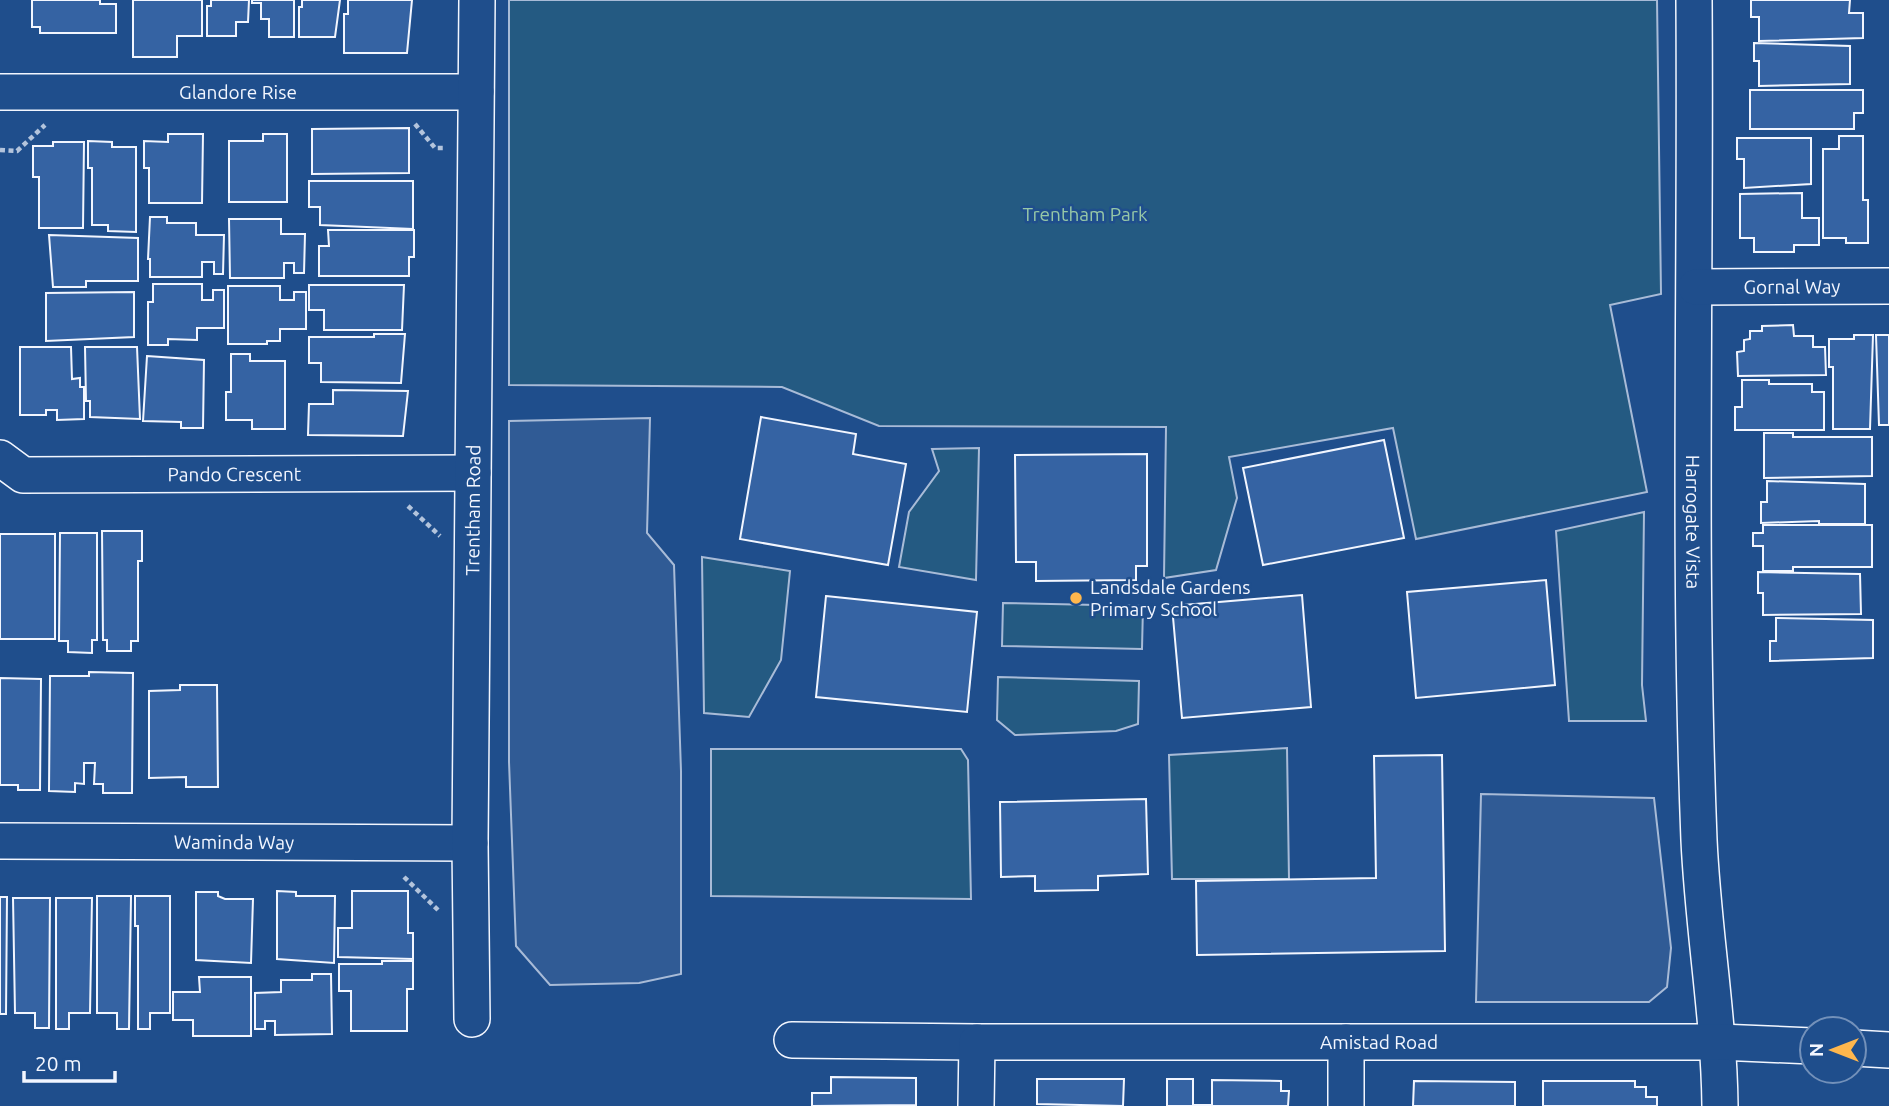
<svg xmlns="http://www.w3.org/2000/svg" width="1889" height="1106" viewBox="0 0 1889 1106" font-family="Ubuntu,sans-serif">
<rect width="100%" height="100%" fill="#1f4e8c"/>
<g fill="#245a82" stroke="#a8bbd7" stroke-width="2">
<polygon points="509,0 1657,0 1661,294 1610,305 1647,492 1416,539 1393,428 1229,457 1237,498 1216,570 1164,578 1166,427 879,426 782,387 509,385"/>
<polygon points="979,448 976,580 899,567 909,512 939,471 932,449"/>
<polygon points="1644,512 1642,685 1646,721 1569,721 1556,531"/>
<polygon points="702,557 790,571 781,660 749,717 704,713"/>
<polygon points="1003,603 1143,606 1142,649 1002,646"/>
<polygon points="998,677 1139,681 1138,724 1116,731 1015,735 997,720"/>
<polygon points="1287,748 1289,879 1172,879 1169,755"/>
<polygon points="711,749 961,749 968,760 971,899 711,896"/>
</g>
<g fill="#305b95" stroke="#a8bbd7" stroke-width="2">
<polygon points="650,418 647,533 674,565 681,771 681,974 639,983 550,985 516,946 509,762 509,421"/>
<polygon points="1481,794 1654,798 1671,948 1667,987 1649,1002 1476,1002"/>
</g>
<g fill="#3563a3" stroke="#f2f6ff" stroke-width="2">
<polygon points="32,0 100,0 100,4 116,4 116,33 40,33 40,27 32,27"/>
<polygon points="133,0 202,0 202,36 177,36 177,57 133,57"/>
<polygon points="211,0 249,0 248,22 236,22 236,36 207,36 207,6 211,6"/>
<polygon points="252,0 294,0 294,37 269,37 269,19 261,19 261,3 252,3"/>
<polygon points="302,0 340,0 335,37 299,37 299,7 302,7"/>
<polygon points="348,0 412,0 407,53 344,53 344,14 348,14"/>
<polygon points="1751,0 1850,0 1849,13 1863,13 1863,38 1759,41 1759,17 1751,17"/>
<polygon points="1754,43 1850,46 1850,84 1759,86 1759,61 1754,61"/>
<polygon points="1750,90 1863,90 1863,113 1854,113 1854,129 1750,129"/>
<polygon points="409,128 409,173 312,174 312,129"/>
<polygon points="168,134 203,134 202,203 149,203 149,168 144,168 144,141 168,142"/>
<polygon points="263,134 287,134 287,202 229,202 229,141 263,141"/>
<polygon points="1839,136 1863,136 1863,200 1868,200 1868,243 1846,243 1846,238 1823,238 1823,149 1839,149"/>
<polygon points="1737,138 1811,138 1811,184 1744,188 1744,159 1737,159"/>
<polygon points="88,141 112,142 112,147 136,147 136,232 108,231 108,225 92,225 92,168 88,168"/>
<polygon points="53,142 84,142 83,228 39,228 39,177 33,177 33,146 53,146"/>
<polygon points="309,181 413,181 413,229 320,225 320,207 309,207"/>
<polygon points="1802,193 1802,218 1819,218 1819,245 1794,245 1794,252 1754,252 1754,238 1740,238 1740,194"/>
<polygon points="150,217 167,217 167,223 196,223 196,235 224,235 223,274 214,274 214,262 202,262 202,277 150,277 150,259 148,259"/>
<polygon points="229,219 281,219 281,234 305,234 304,273 294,273 294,263 284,263 284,278 230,278"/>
<polygon points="328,230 414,230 414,257 409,257 409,276 319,276 319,246 329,246"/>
<polygon points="49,235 138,238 138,281 86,281 86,287 53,287"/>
<polygon points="153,284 202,284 202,300 213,300 213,290 224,290 224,328 197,328 197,340 168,339 168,345 148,345 148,302 153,302"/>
<polygon points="309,285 404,285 402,330 324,330 324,310 309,310"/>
<polygon points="228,286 280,286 280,300 294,300 294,292 306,292 306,329 280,329 280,341 267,341 267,344 228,344"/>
<polygon points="134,292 134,337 46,341 46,293"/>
<polygon points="1793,325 1794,336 1813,336 1813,347 1825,347 1826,375 1738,376 1737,352 1744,351 1744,340 1750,339 1750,331 1762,331 1762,326"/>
<polygon points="374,334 405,334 401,383 321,382 321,363 309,363 309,337 374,337"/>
<polygon points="1854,335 1873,335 1870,429 1833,429 1833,367 1829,367 1829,339 1854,339"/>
<polygon points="1876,335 1889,335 1889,425 1879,425"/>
<polygon points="20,347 71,347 72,379 80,378 80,387 84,387 84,419 57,420 57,410 46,410 46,415 20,415"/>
<polygon points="85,347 137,347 140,419 90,417 90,401 86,401"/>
<polygon points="231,354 250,354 250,361 285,361 285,429 252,429 252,420 226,420 226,392 231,392"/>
<polygon points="147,356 204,360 203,428 181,428 181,422 143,421"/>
<polygon points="1742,380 1769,380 1769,384 1812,384 1812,392 1824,392 1824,430 1735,430 1735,407 1742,407"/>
<polygon points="333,390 408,391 403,436 308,435 309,404 333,404"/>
<polygon points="761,417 856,434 853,454 906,464 888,565 740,539"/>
<polygon points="1764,433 1793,433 1793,437 1872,437 1872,476 1764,478"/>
<polygon points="1384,440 1404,538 1263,565 1243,468"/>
<polygon points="1147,454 1147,566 1136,566 1136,580 1036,581 1036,562 1016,562 1015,455"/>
<polygon points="1767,481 1865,484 1865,524 1819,524 1819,521 1761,523 1761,502 1767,502"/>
<polygon points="1763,525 1872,525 1872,567 1793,567 1793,571 1763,571 1763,546 1753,546 1753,533 1763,533"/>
<polygon points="102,531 142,531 142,561 138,561 138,641 131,641 131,651 107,651 107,640 103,640"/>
<polygon points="60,533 97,533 97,640 92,640 92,653 68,652 68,641 59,641"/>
<rect x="0" y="534" width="55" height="105"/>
<polygon points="1758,572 1860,574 1861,614 1763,615 1763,593 1758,593"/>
<polygon points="1546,580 1555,685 1416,698 1407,592"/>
<polygon points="1302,595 1311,707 1182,718 1172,606"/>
<polygon points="826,596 977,612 967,712 816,697"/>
<polygon points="1776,618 1873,620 1873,658 1770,661 1770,641 1776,641"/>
<polygon points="89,672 133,673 132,793 103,793 103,784 94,784 95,763 84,763 84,784 75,783 75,792 49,791 50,676 89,676"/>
<polygon points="0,678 41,679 40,790 18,790 18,785 0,785"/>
<polygon points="180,685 217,685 218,787 186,787 186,777 149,778 149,691 180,690"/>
<polygon points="1442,755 1445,951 1197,955 1196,881 1376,878 1374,756"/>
<polygon points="1146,799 1148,874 1098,876 1098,890 1035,891 1035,876 1001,877 1000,802"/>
<polygon points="277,891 296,892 296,896 335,896 334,963 277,959"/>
<polygon points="352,891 408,891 408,933 413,933 413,959 338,957 338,928 352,928"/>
<polygon points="196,892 218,892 218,896 225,899 253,899 251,963 196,960"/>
<polygon points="97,896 131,896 129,1029 117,1029 117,1013 97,1013"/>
<polygon points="135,896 170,896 170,1013 150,1013 150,1029 138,1029 138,926 135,926"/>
<polygon points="0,897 7,897 6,1014 0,1014"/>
<polygon points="13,898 50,898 49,1028 35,1028 35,1013 15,1013"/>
<polygon points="56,898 92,898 90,1013 69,1013 69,1029 56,1029"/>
<polygon points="382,961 413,961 413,989 407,989 407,1031 351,1031 351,991 339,991 339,964 382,964"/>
<polygon points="312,974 331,974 332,1034 275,1035 275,1021 265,1021 265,1029 255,1029 255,993 281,992 281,980 312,980"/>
<polygon points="199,977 251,977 251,1036 193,1036 193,1020 173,1020 173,992 200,992"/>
<polygon points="831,1077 916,1078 916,1105 812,1106 812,1093 831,1093"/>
<polygon points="1037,1079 1124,1079 1123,1106 1037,1104"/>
<polygon points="1167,1079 1193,1079 1193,1105 1212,1105 1212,1080 1281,1081 1281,1091 1289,1091 1288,1106 1167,1106"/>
<polygon points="1414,1081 1515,1082 1515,1106 1413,1106"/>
<polygon points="1543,1081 1635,1081 1635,1087 1646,1087 1646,1097 1657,1097 1657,1106 1543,1106"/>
</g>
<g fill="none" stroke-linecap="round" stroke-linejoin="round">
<defs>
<g id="minor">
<path id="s1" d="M1694,0C1696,280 1688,560 1699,840C1703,929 1719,1017 1720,1106"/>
<path id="s2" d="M0,92H476"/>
<path id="s3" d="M1696,287L1889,286"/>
<path id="s4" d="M0,458L23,475L473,473"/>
<path id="s5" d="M0,841L470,843"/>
<path id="s6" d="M472,1019L470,843L477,0"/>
<polyline points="792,1040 977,1042"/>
<polyline points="1346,1042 1346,1106"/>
<polyline points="1854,1048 1889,1050"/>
<path id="s7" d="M976,1106L977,1042H1719L1812,1046"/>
</g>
</defs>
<use href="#minor" stroke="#f2f6ff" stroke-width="38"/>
<g stroke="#b3c4dc" stroke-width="4.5" stroke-dasharray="5 3.5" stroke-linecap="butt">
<polyline points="415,124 435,148 444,148"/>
<polyline points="0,150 17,151 45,125"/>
<polyline points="408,506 440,536"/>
<polyline points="404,877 438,910"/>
</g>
<use href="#minor" stroke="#1f4e8c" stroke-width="35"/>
</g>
<circle fill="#ffb74d" stroke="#1f4e8c" stroke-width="2.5" cx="1076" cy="598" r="7"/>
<g text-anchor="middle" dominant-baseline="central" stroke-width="5" stroke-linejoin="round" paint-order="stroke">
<g font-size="19" fill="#f2f6ff" stroke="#1f4e8c">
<text stroke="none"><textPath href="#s2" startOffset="238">Glandore Rise</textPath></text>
<text stroke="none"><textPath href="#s3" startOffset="96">Gornal Way</textPath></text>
<text stroke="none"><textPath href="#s4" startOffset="240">Pando Crescent</textPath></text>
<text stroke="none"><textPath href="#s6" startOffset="509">Trentham Road</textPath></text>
<text stroke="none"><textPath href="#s1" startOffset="522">Harrogate Vista</textPath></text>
<text stroke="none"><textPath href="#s5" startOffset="234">Waminda Way</textPath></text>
<text stroke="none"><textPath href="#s7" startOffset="466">Amistad Road</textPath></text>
</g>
<g font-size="19" fill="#97c8a6" stroke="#1f4e8c">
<text x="1085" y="214">Trentham Park</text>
</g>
<g font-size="19" fill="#f2f6ff" stroke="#1f4e8c" text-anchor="start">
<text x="1090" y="587">Landsdale Gardens<tspan x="1090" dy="22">Primary School</tspan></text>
</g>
</g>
<g transform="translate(1833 1050) rotate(270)"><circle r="33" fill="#1f4e8c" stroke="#7391ba" stroke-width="2"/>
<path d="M0-5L12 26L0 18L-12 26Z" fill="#ffb74d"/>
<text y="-10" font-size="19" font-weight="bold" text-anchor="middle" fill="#f2f6ff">N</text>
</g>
<path d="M24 1071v10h91v-10" fill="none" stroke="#f2f6ff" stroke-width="3.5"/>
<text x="35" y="1071" font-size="21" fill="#f2f6ff" stroke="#1f4e8c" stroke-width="5" paint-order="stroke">20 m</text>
</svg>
